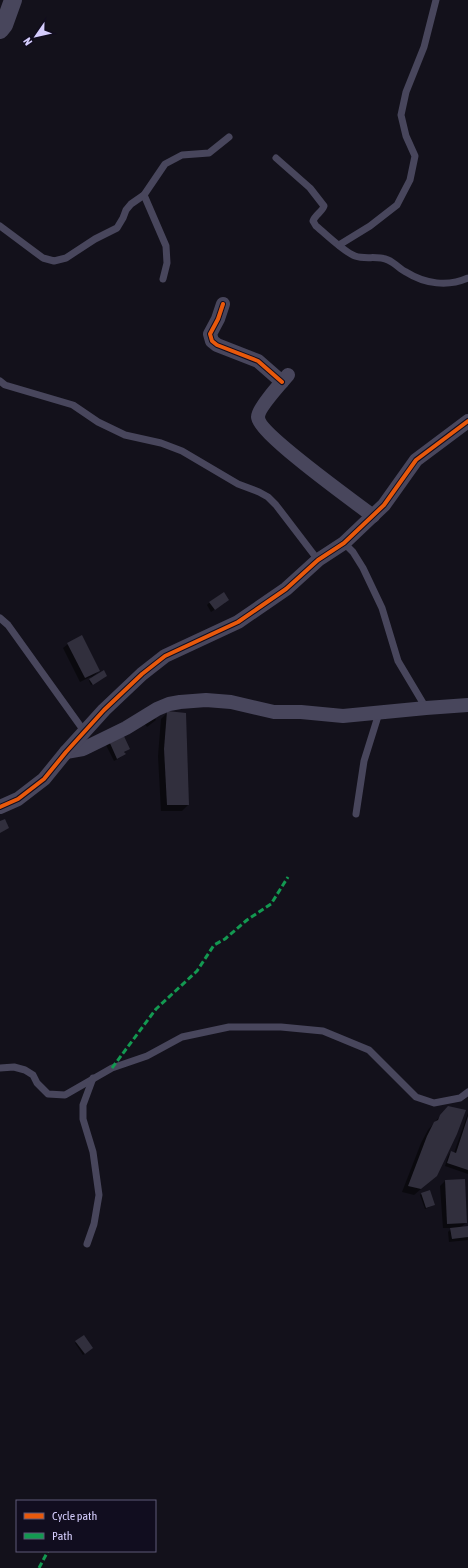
<svg xmlns="http://www.w3.org/2000/svg" width="468" height="1568" viewBox="0 0 468 1568" font-family="'Asap Condensed',sans-serif">
<rect width="100%" height="100%" fill="#13111b"/>
<g fill="#0007">
<polygon points="210,602 225,603 211,612 207,605"/>
<polygon points="68,644 99,671 92,677 105,677 91,685 89,681 92,676 80,682 63,648"/>
<polygon points="168,712 188,805 182,811 161,811 158,756 161,719"/>
<polygon points="154,716 156,720 147,727 144,723"/>
<polygon points="109,742 129,748 124,753 124,754 121,757 114,761 106,745"/>
<polygon points="448,1107 436,1176 414,1195 402,1192 421,1143 428,1130"/>
<polygon points="468,1113 468,1174 445,1166 448,1156 451,1152 454,1153"/>
<polygon points="445,1181 466,1223 461,1227 468,1227 468,1240 449,1242 448,1232 452,1228 443,1228 440,1186"/>
<polygon points="421,1194 434,1205 425,1209 420,1195"/>
<polygon points="76,1342 90,1349 83,1355 75,1343"/>
</g>
<g fill="#312f3d">
<polygon points="224,592 229,600 215,610 209,602"/>
<polygon points="82,635 100,671 85,678 67,643"/>
<polygon points="104,670 107,676 93,685 89,679"/>
<polygon points="167,711 186,713 189,805 167,805 164,749"/>
<polygon points="123,734 130,749 124,752 126,754 117,759 109,741"/>
<polygon points="5,819 9,828 0,833 0,821"/>
<polygon points="448,1106 466,1110 457,1134 437,1176 421,1189 408,1186 427,1136 434,1122 438,1120 440,1115"/>
<polygon points="468,1116 468,1170 447,1163 451,1151 456,1153"/>
<polygon points="465,1179 467,1223 447,1224 445,1180"/>
<polygon points="430,1190 435,1205 426,1208 421,1193"/>
<polygon points="468,1226 468,1237 452,1239 450,1228"/>
<polygon points="84,1335 93,1348 85,1354 75,1341"/>
</g>
<g fill="none" stroke-linecap="round" stroke-linejoin="round">
<g stroke="#48465c" stroke-width="7">
<path d="M276,158L310,188L324,206C322,212 315,215 313,221L316,226C326,234 344,252 355,256C366,260 377,255 388,260C395,263 400,269 406,272C425,284 448,287 468,278"/>
<polyline points="144,195 166,246 167,263 163,279"/>
<polyline points="0,226 43,258 54,261 66,258 95,239 117,228 123,218 126,210 131,204 144,195 165,164 182,155 209,153 229,137"/>
<polyline points="339,245 370,226 397,205 410,180 415,156 406,136 401,115 406,92 424,47 436,0"/>
<polyline points="0,381 5,385 73,405 98,422 125,435 161,443 182,451 238,484 259,492 268,497 276,505 318,560"/>
<polyline points="344,543 353,552 363,568 382,608 398,661 426,708"/>
<polyline points="0,618 8,625 84,731"/>
<polyline points="356,814 364,761 379,713"/>
<polyline points="0,1068 14,1067 25,1070 33,1075 37,1083 48,1094 65,1095 112,1068 147,1056 182,1037 229,1027 281,1027 323,1031 369,1050 416,1097 434,1103 460,1098 468,1092"/>
<polyline points="87,1244 94,1224 99,1195 93,1152 83,1119 83,1105 93,1078"/>
</g>
<g stroke="#48465c" stroke-width="14">
<polyline points="223,304 218,319 210,334 212,341 217,345 258,361 282,382"/>
<path d="M288,375C282,382 258,408 258,417C258,433 356,503 373,516"/>
<polyline points="66,752 83,749 126,728 157,709 169,704 180,702 206,700 231,702 274,712 301,712 343,716 426,708 468,705"/>
<polyline points="0,807 18,799 44,779 66,752 104,710 142,674 165,656 238,622 286,589 318,560 344,543 384,505 416,460 468,421"/>
</g>
<polyline stroke="#48465c" stroke-width="18" points="0,30 4,25 13,0"/>
<g stroke="#139951" stroke-width="3" stroke-dasharray="6 3" stroke-linecap="butt">
<polyline points="112,1068 156,1009 197,971 214,945 225,939 247,920 271,904 288,877"/>
<polyline points="39,1568 48,1551"/>
</g>
<defs>
<g id="cycleway">
<polyline points="223,304 218,319 210,334 212,341 217,345 258,361 282,382"/>
<polyline points="0,807 18,799 44,779 66,752 104,710 142,674 165,656 238,622 286,589 318,560 344,543 384,505 416,460 468,421"/>
</g>
</defs>
<use href="#cycleway" stroke="#110d1f" stroke-width="6"/>
<use href="#cycleway" stroke="#e8590c" stroke-width="4"/>
</g>
<rect x="16" y="1500" width="140" height="52" fill="#110d1f" stroke="#5f5a78"/>
<rect x="24" y="1513" width="20" height="6" fill="#e8590c" stroke="#5f5a78"/>
<text x="52" y="1520" font-size="12" fill="#d5cdfd">Cycle path</text>
<rect x="24" y="1533" width="20" height="6" fill="#139951" stroke="#5f5a78"/>
<text x="52" y="1540" font-size="12" fill="#d5cdfd">Path</text>
<g transform="translate(36 36) rotate(236)" stroke="#110d1f" stroke-width="3" paint-order="stroke">
<path d="M0-3L7 15L0 10L-7 15Z" fill="#d5cdfd"/>
<text y="-6" font-size="11" font-weight="bold" text-anchor="middle" fill="#d5cdfd">N</text>
</g>
</svg>
